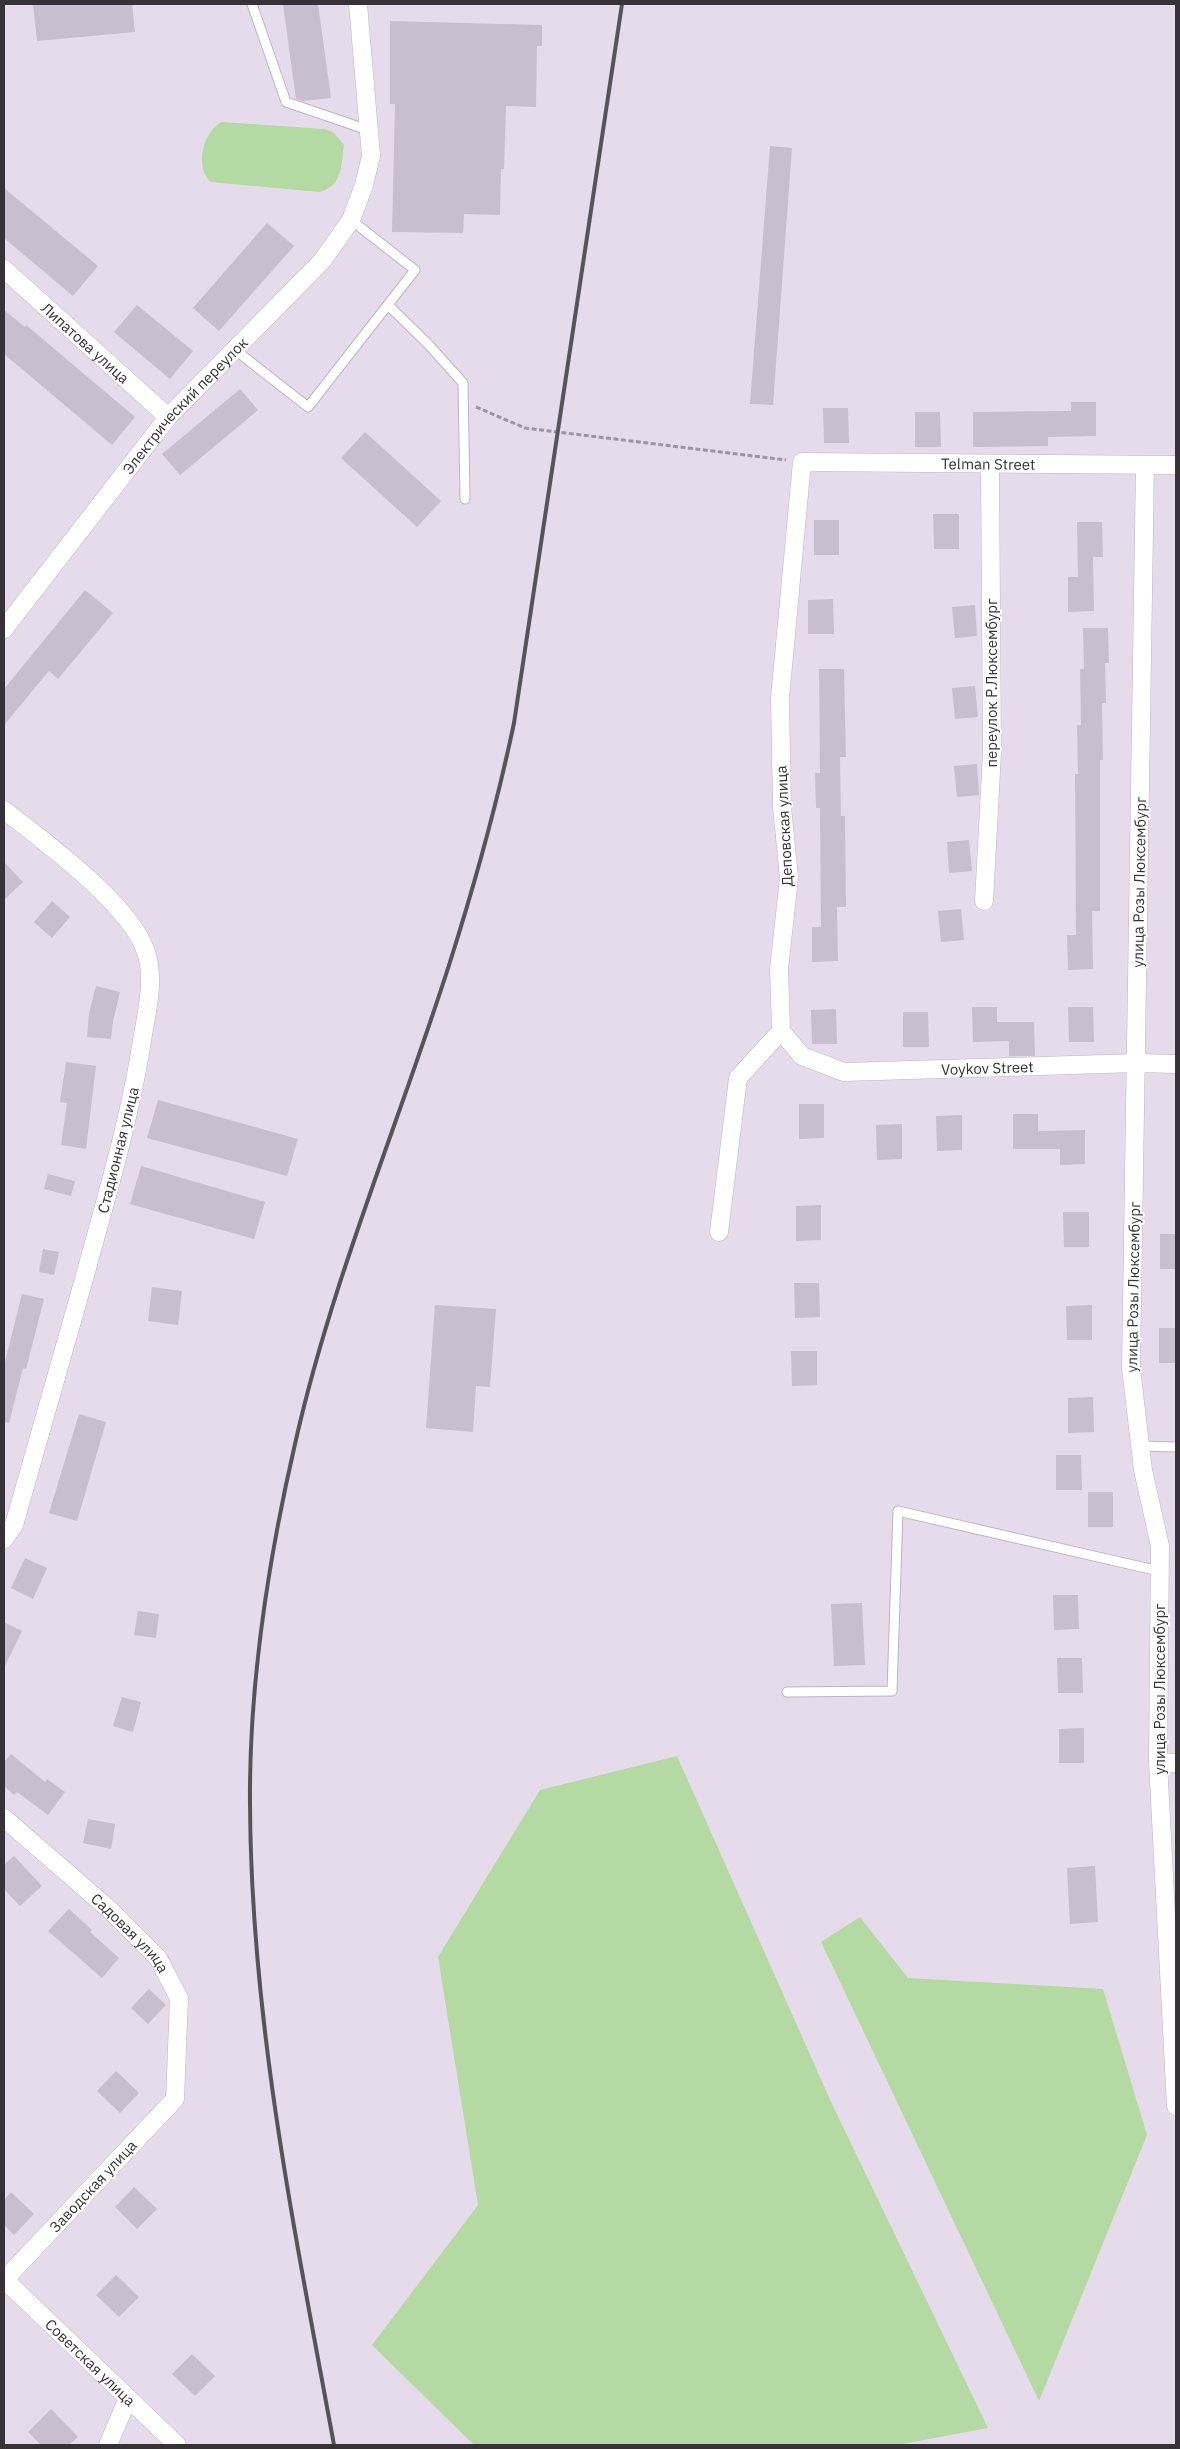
<svg xmlns="http://www.w3.org/2000/svg" width="1180" height="2449" viewBox="0 0 1180 2449" font-family="'IBM Plex Sans',sans-serif">
<rect width="100%" height="100%" fill="#e6dbeb"/>
<g fill="#b5d9a3">
<path d="M222,122L324,129L333,132L344,145C341,166 343,185 320,192L211,182C194,169 203,130 222,122Z"/>
<polygon points="677,1756 832,2104 988,2428 897,2445 474,2445 372,2345 478,2205 438,1957 540,1790"/>
<polygon points="860,1917 908,1978 1103,1989 1147,2135 1039,2401 821,1942"/>
</g>
<g fill="#c8becd">
<polygon points="33,4 132,4 135,32 37,41"/>
<polygon points="283,4 318,4 331,98 303,101 296,99"/>
<polygon points="390,21 542,25 542,46 537,46 536,107 506,106 504,169 501,169 500,215 464,214 463,233 392,232 395,104 390,104"/>
<polygon points="770,146 792,148 773,405 750,404"/>
<polygon points="4,188 98,266 73,296 4,238"/>
<polygon points="267,223 294,246 219,331 193,308"/>
<polygon points="137,305 193,351 170,379 114,332"/>
<polygon points="4,310 25,327 26,325 135,417 112,445 4,354"/>
<polygon points="240,389 258,410 180,475 162,454"/>
<polygon points="1071,402 1096,402 1096,436 1048,437 1048,446 973,447 973,412 1071,411"/>
<polygon points="823,408 848,408 849,443 824,443"/>
<polygon points="915,412 940,412 941,447 915,447"/>
<polygon points="365,432 441,501 417,527 341,458"/>
<polygon points="933,514 959,514 959,549 934,549"/>
<rect x="814" y="520" width="25" height="35"/>
<polygon points="1077,522 1102,522 1103,557 1093,557 1094,611 1068,612 1068,577 1078,577"/>
<polygon points="85,590 113,613 58,679 49,671 4,725 4,689"/>
<polygon points="833,599 834,634 808,634 808,600"/>
<polygon points="975,605 977,636 955,638 952,607"/>
<polygon points="1083,628 1108,628 1109,663 1105,663 1106,703 1102,703 1103,760 1100,760 1100,911 1092,911 1093,969 1068,970 1067,935 1076,935 1075,774 1078,774 1077,725 1081,725 1080,669 1084,669"/>
<polygon points="819,669 844,669 846,757 840,757 841,816 845,816 846,907 837,907 838,961 812,962 812,927 821,927 820,808 816,808 815,773 820,773"/>
<polygon points="975,686 978,717 955,719 952,688"/>
<polygon points="977,764 979,795 957,797 954,766"/>
<polygon points="969,840 972,871 949,873 947,842"/>
<polygon points="4,862 23,882 4,900"/>
<polygon points="52,901 70,917 52,938 34,922"/>
<polygon points="961,909 964,940 941,942 938,911"/>
<polygon points="96,986 120,992 113,1021 111,1039 87,1037 89,1013"/>
<polygon points="972,1007 997,1007 997,1022 1034,1022 1035,1056 1009,1056 1009,1041 973,1042"/>
<polygon points="1068,1007 1093,1007 1094,1042 1069,1042"/>
<polygon points="836,1009 837,1044 812,1044 811,1010"/>
<polygon points="903,1012 928,1012 929,1047 903,1047"/>
<polygon points="66,1062 96,1066 86,1149 61,1145 67,1103 60,1102"/>
<polygon points="158,1100 298,1139 287,1176 147,1138"/>
<polygon points="799,1104 824,1104 824,1138 799,1139"/>
<polygon points="1013,1114 1038,1114 1038,1131 1085,1130 1085,1164 1060,1165 1060,1149 1013,1149"/>
<polygon points="962,1115 962,1150 937,1151 936,1116"/>
<polygon points="902,1124 902,1159 877,1160 876,1125"/>
<polygon points="141,1166 265,1202 254,1239 130,1204"/>
<polygon points="48,1174 75,1181 71,1196 44,1189"/>
<polygon points="821,1205 821,1240 796,1241 796,1206"/>
<polygon points="1063,1212 1089,1212 1089,1247 1064,1247"/>
<rect x="1160" y="1234" width="16" height="35"/>
<polygon points="43,1249 59,1252 54,1275 39,1272"/>
<polygon points="794,1283 819,1283 820,1317 795,1318"/>
<polygon points="152,1287 182,1291 178,1325 148,1321"/>
<polygon points="22,1294 44,1299 26,1369 23,1368 9,1423 4,1422 4,1366"/>
<polygon points="435,1305 496,1309 490,1387 476,1386 473,1432 426,1428"/>
<polygon points="1092,1305 1092,1340 1067,1340 1066,1306"/>
<rect x="1159" y="1328" width="17" height="35"/>
<polygon points="791,1351 817,1351 817,1385 792,1386"/>
<polygon points="1093,1397 1094,1432 1068,1433 1068,1398"/>
<polygon points="79,1414 106,1422 77,1521 49,1513"/>
<polygon points="1056,1455 1081,1455 1082,1490 1056,1490"/>
<rect x="1088" y="1492" width="25" height="35"/>
<polygon points="25,1558 47,1568 33,1599 11,1588"/>
<polygon points="1053,1595 1078,1595 1079,1629 1054,1630"/>
<polygon points="862,1603 865,1665 834,1666 831,1604"/>
<polygon points="138,1611 159,1614 156,1638 134,1635"/>
<polygon points="4,1622 22,1631 4,1668"/>
<polygon points="1057,1658 1082,1658 1083,1693 1058,1693"/>
<polygon points="122,1697 141,1702 133,1732 113,1726"/>
<polygon points="1084,1728 1084,1763 1059,1763 1059,1729"/>
<polygon points="11,1754 45,1782 47,1779 65,1792 48,1815 17,1792 14,1795 4,1786 4,1762"/>
<polygon points="88,1819 115,1824 111,1849 83,1843"/>
<polygon points="14,1856 42,1886 20,1906 4,1889 4,1865"/>
<polygon points="1095,1866 1098,1922 1070,1924 1067,1868"/>
<polygon points="69,1909 92,1930 90,1932 119,1958 102,1978 48,1931"/>
<polygon points="149,1989 166,2005 148,2024 131,2008"/>
<polygon points="116,2071 139,2093 120,2113 97,2091"/>
<polygon points="134,2187 157,2209 137,2229 115,2207"/>
<polygon points="11,2192 34,2214 14,2235 4,2225 4,2200"/>
<polygon points="116,2275 139,2297 119,2317 96,2295"/>
<polygon points="192,2354 215,2376 195,2396 172,2374"/>
<polygon points="51,2409 78,2437 69,2445 41,2445 28,2432"/>
</g>
<g fill="none" stroke-linecap="round" stroke-linejoin="round">
<defs>
<g id="service">
<polyline points="252,4 286,102 368,130"/>
<polyline points="388,305 428,344 463,383 465,499"/>
<polyline points="234,349 308,407 415,270 351,220"/>
<polyline points="1140,1446 1176,1447"/>
<polyline points="787,1692 892,1691 898,1511 1159,1571"/>
</g>
<g id="minor">
<path id="s1" d="M4,269L168,417"/>
<polyline points="1145,465 1131,1368 1143,1470 1160,1546 1158,1762 1176,2106"/>
<path id="s2" d="M4,629L168,417L322,261L351,220L364,185L371,156L358,4"/>
<path d="M4,810C44,841 131,905 146,952C156,980 145,1019 141,1047C128,1126 105,1202 84,1279C60,1361 37,1443 14,1525L4,1539"/>
<polyline points="984,901 992,753 990,464"/>
<path id="s3" d="M781,1031L802,1056L844,1072L1137,1063L1176,1064"/>
<path id="s4" d="M719,1232L738,1078L781,1031L779,969L789,878L782,807L780,698L802,462L1176,465"/>
<polyline points="1158,1762 1176,1763"/>
<path id="s5" d="M4,1818L110,1910L158,1958L179,1998L175,2099L4,2280"/>
<path id="s6" d="M4,2279L177,2445"/>
<polyline points="108,2445 128,2398"/>
</g>
</defs>
<use href="#service" stroke="#bdb3c2" stroke-width="11"/>
<use href="#minor" stroke="#bdb3c2" stroke-width="19"/>
<polyline stroke="#9d94a0" stroke-width="3" stroke-dasharray="5 2.5" stroke-linecap="butt" points="476,407 525,428 786,460"/>
<use href="#service" stroke="#fff" stroke-width="9"/>
<use href="#minor" stroke="#fff" stroke-width="18"/>
<path stroke="#58535a" stroke-width="4" d="M334,2445C295,2232 251,2022 250,1804C249,1683 268,1561 295,1444C332,1279 399,1123 450,962C475,883 497,804 514,723L622,4"/>
</g>
<g text-anchor="middle" dominant-baseline="central" stroke-width="4" stroke-linejoin="round" paint-order="stroke">
<g font-size="15" fill="#363237" stroke="#fff">
<text stroke="none"><textPath href="#s1" startOffset="110">Липатова улица</textPath></text>
<text stroke="none"><textPath href="#s2" startOffset="288">Электрический переулок</textPath></text>
<text stroke="none"><textPath href="#s4" startOffset="976">Telman Street</textPath></text>
<text transform="translate(991 683) rotate(-90)">переулок Р.Люксембург</text>
<text transform="translate(784 826) rotate(-93)">Деповская улица</text>
<text transform="translate(1139 882) rotate(-89)">улица Розы Люксембург</text>
<text stroke="none"><textPath href="#s3" startOffset="221">Voykov Street</textPath></text>
<text transform="translate(118 1150) rotate(-76)">Стадионная улица</text>
<text transform="translate(1133 1287) rotate(-89)">улица Розы Люксембург</text>
<text transform="translate(1159 1689) rotate(-90)">улица Розы Люксембург</text>
<text stroke="none"><textPath href="#s5" startOffset="171">Садовая улица</textPath></text>
<text transform="translate(93 2186) rotate(-47)">Заводская улица</text>
<text stroke="none"><textPath href="#s6" startOffset="120">Советская улица</textPath></text>
</g>
</g>
<rect width="1180" height="2449" fill="none" stroke="#363237" stroke-width="10"/>
</svg>
